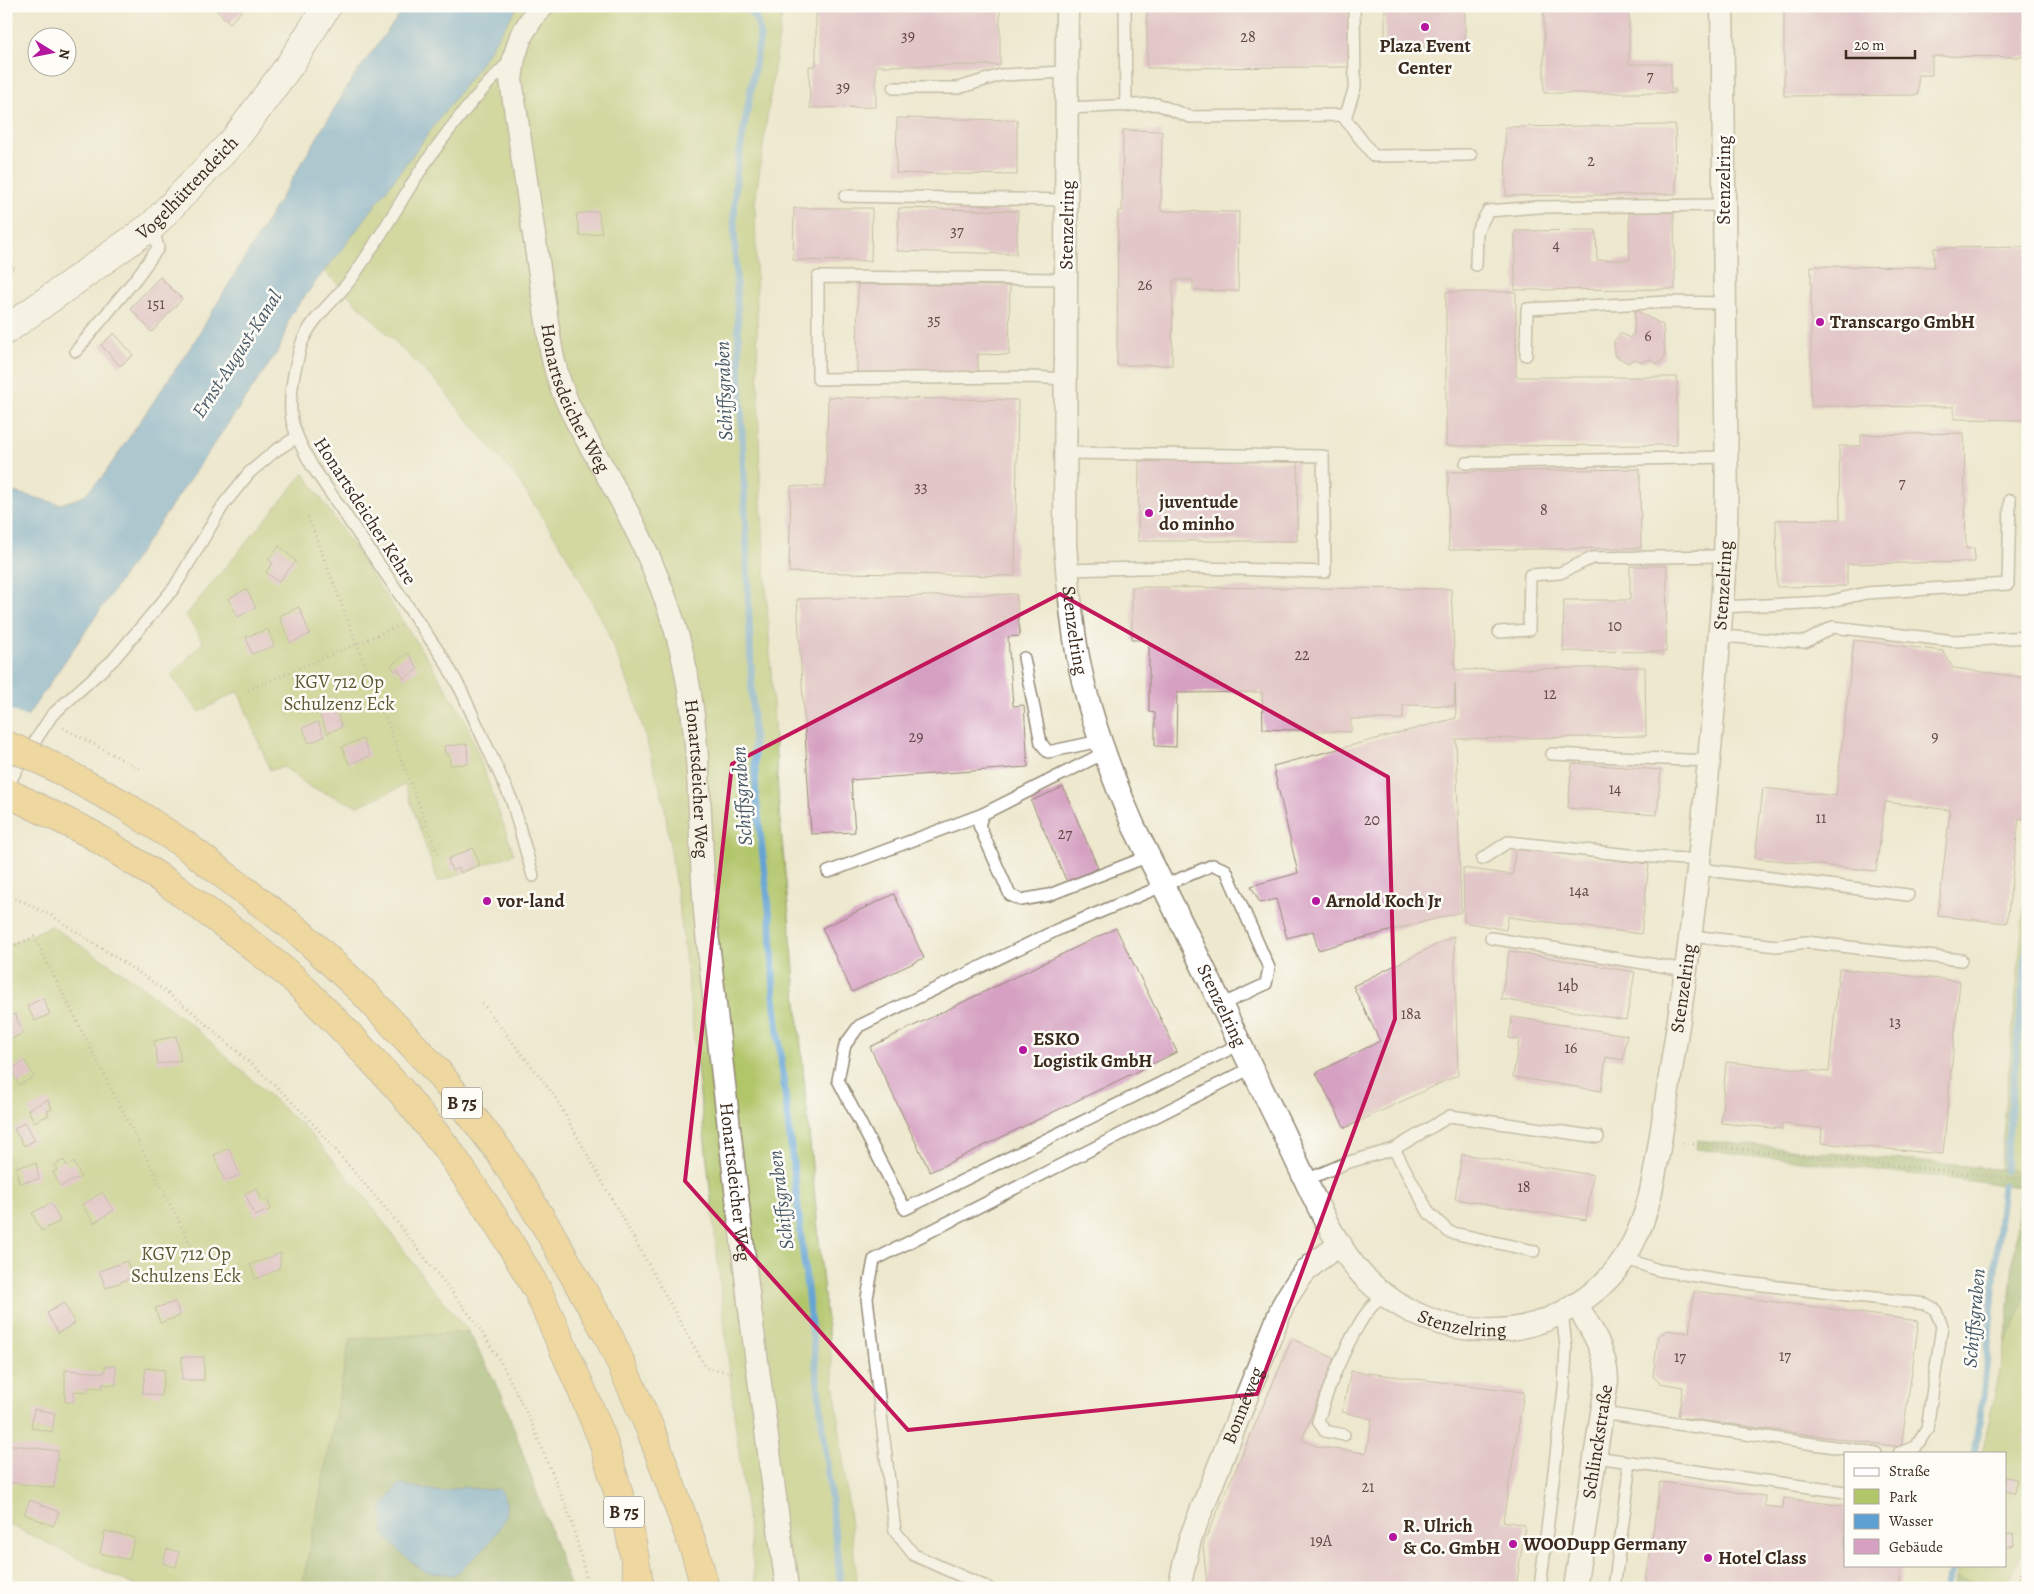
<svg xmlns="http://www.w3.org/2000/svg" width="2034" height="1594" viewBox="0 0 2034 1594" font-family="Alegreya,serif">
<rect width="100%" height="100%" fill="#fdfcf7"/>
<filter id="ink" filterUnits="userSpaceOnUse"><feTurbulence type="fractalNoise" baseFrequency=".02" numOctaves="2"/><feDisplacementMap in="SourceGraphic" scale="10" xChannelSelector="R" yChannelSelector="G"/><feConvolveMatrix kernelMatrix="1 2 1 2 8 2 1 2 1" color-interpolation-filters="sRGB"/></filter>
<filter id="wash" filterUnits="userSpaceOnUse"><feTurbulence type="fractalNoise" baseFrequency=".0096" numOctaves="4" result="noise"/><feDisplacementMap in="SourceGraphic" scale="20" xChannelSelector="R" yChannelSelector="G"/><feGaussianBlur stdDeviation="1.12" result="paint"/><feColorMatrix in="noise" values="0 0 0 0 0 0 0 0 0 0 0 0 0 0 0 0 0 1.4 0 .05"/><feComposite in="paint" operator="in"/></filter>
<g filter="url(#wash)">
<rect width="100%" height="100%" fill="#ede8ce"/>
<g fill="#b1c569" stroke="#767844">
<polygon points="518,6 783,6 755,203 760,481 779,808 824,1295 858,1588 756,1588 734,1413 683,936 664,803 635,700 604,624 565,552 518,480 439,385 324,271 338,255 478,67"/>
<polygon points="304,473 431,664 466,721 514,854 438,882 405,785 358,806 310,787 284,767 270,770 238,691 199,712 171,675 203,642 186,615"/>
<polygon points="2028,863 2028,1172 2000,1169"/>
<polygon points="51,926 135,981 194,1027 306,1129 365,1197 430,1286 469,1332 350,1339 302,1588 140,1588 6,1523 6,946"/>
<polygon points="2028,1290 2028,1541 2004,1588 1955,1579 1958,1565 2005,1565 2005,1453 1982,1453 2005,1347"/>
</g>
<g fill="#8caa5d" stroke="#646a3e" fill-rule="evenodd">
<polygon points="1697,1140 2028,1172 2028,1290 2005,1347 2020,1187 1696,1149"/>
<path d="M469,1332L502,1395L571,1588H302L350,1339ZM399,1484L441,1492L462,1487L486,1490L499,1489L488,1545L454,1575Z"/>
<polygon points="1955,1579 1997,1588 1952,1588"/>
</g>
<g fill="#5ea0d1" stroke="#4c6578">
<polygon points="406,6 518,6 478,67 338,255 324,271 290,316 280,348 6,747 6,490 60,504 82,497 103,476 194,342 354,76"/>
<path d="M399,1484L440,1492L462,1487L486,1490L499,1489C501,1493 505,1499 506,1503C510,1528 472,1561 454,1575L426,1572L403,1555L384,1535L382,1507Z"/>
</g>
<polygon fill="#ede8ce" points="6,708 29,718 6,749"/>
<g fill="none" stroke-linecap="round" stroke-linejoin="round">
<g stroke="#5ea0d1" stroke-width="7">
<path d="M743,6C756,15 759,22 760,37L736,174L734,220L756,797L771,926L774,997L841,1588"/>
<polyline points="2005,1170 2028,935"/>
<polyline points="1974,1453 1983,1398 2003,1185"/>
<polyline points="1945,1588 1954,1565"/>
</g>
</g>
<g id="blocks">
<g fill="#d5a0c1">
<polygon points="212,6 246,6 230,23"/>
<polygon points="816,6 1000,6 1000,65 876,66 876,107 810,108 809,66 816,66"/>
<polygon points="1147,6 1348,6 1349,67 1147,68"/>
<rect x="1385" y="6" width="80" height="41"/>
<polygon points="1544,6 1629,6 1629,64 1671,64 1671,89 1675,89 1675,93 1544,93"/>
<polygon points="1784,6 2028,6 2028,57 1932,56 1932,75 1918,75 1918,95 1784,96"/>
<polygon points="897,118 1017,120 1017,175 896,173"/>
<polygon points="1675,125 1676,194 1506,196 1505,127"/>
<polygon points="1123,130 1162,131 1161,211 1239,212 1238,291 1193,290 1193,280 1173,280 1172,365 1117,365 1118,211 1122,211"/>
<polygon points="794,208 872,208 871,261 793,260"/>
<polygon points="899,208 1018,211 1016,254 897,251"/>
<polygon points="598,211 602,233 580,236 576,214"/>
<polygon points="1674,212 1675,289 1515,290 1515,231 1596,230 1597,260 1630,260 1629,213"/>
<polygon points="2028,247 2028,420 1954,419 1954,407 1811,406 1811,266 1934,267 1934,248"/>
<polygon points="6,259 14,268 6,275"/>
<polygon points="160,277 182,299 152,332 130,308"/>
<polygon points="858,284 1010,286 1009,355 978,354 978,373 857,372"/>
<polygon points="1446,292 1516,292 1516,377 1677,377 1677,445 1446,446"/>
<polygon points="1635,310 1663,325 1665,358 1657,364 1650,359 1642,362 1634,359 1628,363 1614,355 1614,341 1621,333 1629,338 1634,334"/>
<polygon points="114,333 133,355 120,366 101,345"/>
<polygon points="828,397 1018,400 1015,576 789,572 791,486 826,487"/>
<polygon points="1964,433 1966,549 1974,548 1975,562 1847,564 1847,586 1777,587 1776,520 1840,519 1839,446 1861,446 1861,435"/>
<polygon points="1159,456 1188,456 1188,461 1298,462 1297,541 1138,541 1139,461 1159,462"/>
<polygon points="1640,469 1641,548 1449,550 1448,472"/>
<polygon points="279,546 296,561 278,582 266,572 273,563 268,559"/>
<polygon points="1630,566 1667,566 1666,652 1563,651 1564,600 1630,600"/>
<polygon points="1132,587 1451,589 1455,670 1645,667 1646,736 1456,739 1461,912 1318,950 1313,931 1287,938 1276,899 1260,903 1251,886 1298,873 1273,766 1456,718 1455,683 1454,706 1403,705 1403,719 1351,719 1351,732 1263,729 1262,692 1177,693 1176,747 1155,746 1155,713 1149,712 1149,640 1132,640"/>
<polygon points="246,589 256,607 238,617 228,599"/>
<polygon points="1016,594 1020,636 1008,637 1013,706 1024,705 1028,767 851,780 855,832 811,834 797,599"/>
<polygon points="299,607 310,634 290,643 279,616"/>
<polygon points="268,629 274,646 252,654 246,637"/>
<polygon points="1854,640 1943,651 1953,668 2028,678 2028,820 2019,818 2007,923 1938,916 1950,810 1885,802 1876,871 1755,858 1763,788 1836,796"/>
<polygon points="408,653 418,669 404,679 398,669 395,671 391,665"/>
<polygon points="324,697 330,713 336,711 342,727 327,733 314,701"/>
<polygon points="318,722 324,737 309,743 303,728"/>
<polygon points="363,739 370,756 349,764 342,747"/>
<polygon points="467,744 468,764 450,765 449,754 445,754 444,746"/>
<polygon points="1572,763 1661,770 1657,815 1568,808"/>
<polygon points="1063,787 1098,868 1067,882 1031,801"/>
<polygon points="473,848 480,865 461,873 459,868 452,871 448,859"/>
<polygon points="1515,848 1649,864 1641,934 1508,917 1506,930 1464,922 1463,868 1513,875"/>
<polygon points="894,894 924,958 852,992 822,928"/>
<polygon points="1116,928 1177,1052 930,1172 870,1047"/>
<polygon points="1454,936 1458,1075 1345,1128 1316,1073 1380,1041 1353,986"/>
<polygon points="1509,951 1635,972 1626,1020 1501,999"/>
<polygon points="1839,969 1960,981 1943,1154 1821,1143 1822,1128 1782,1124 1782,1129 1721,1123 1726,1062 1829,1072"/>
<polygon points="43,998 50,1014 35,1021 27,1006"/>
<polygon points="15,1014 23,1033 10,1040 6,1032 6,1017"/>
<polygon points="1512,1017 1627,1035 1623,1060 1606,1057 1601,1091 1513,1077 1519,1040 1509,1038"/>
<polygon points="176,1036 181,1060 158,1064 154,1041"/>
<polygon points="25,1061 34,1077 19,1085 11,1069"/>
<polygon points="48,1100 52,1109 47,1111 49,1115 34,1122 28,1109"/>
<polygon points="25,1122 35,1140 24,1146 14,1129"/>
<polygon points="229,1148 240,1175 225,1181 214,1155"/>
<polygon points="1462,1154 1593,1175 1586,1220 1455,1199"/>
<polygon points="64,1160 67,1166 74,1162 81,1177 60,1186 53,1172 57,1170 54,1165"/>
<polygon points="36,1163 39,1179 19,1183 16,1167"/>
<polygon points="257,1188 262,1201 267,1199 271,1209 255,1216 245,1193"/>
<polygon points="102,1192 114,1210 94,1223 82,1205"/>
<polygon points="51,1203 60,1221 41,1231 32,1213"/>
<polygon points="281,1253 279,1269 256,1279 250,1265"/>
<polygon points="127,1261 133,1277 106,1288 99,1271"/>
<polygon points="1694,1291 1919,1321 1901,1447 1678,1417 1683,1387 1660,1383 1653,1376 1658,1336 1667,1330 1689,1333"/>
<polygon points="175,1302 180,1316 160,1323 155,1308"/>
<polygon points="64,1303 75,1323 58,1333 47,1313"/>
<polygon points="1292,1339 1334,1358 1302,1440 1319,1447 1366,1453 1372,1419 1342,1412 1351,1371 1524,1392 1503,1521 1525,1525 1516,1588 1213,1588 1207,1585 1203,1545"/>
<rect x="182" y="1357" width="22" height="23"/>
<polygon points="105,1366 116,1366 116,1385 102,1384 103,1388 88,1387 88,1392 74,1391 74,1402 65,1402 65,1370 105,1373"/>
<polygon points="146,1368 165,1370 161,1396 142,1393"/>
<polygon points="34,1409 55,1413 52,1432 31,1428"/>
<polygon points="2027,1425 2028,1425 2028,1443 2023,1442"/>
<polygon points="6,1444 58,1451 54,1488 6,1482"/>
<polygon points="2005,1477 2017,1479 2015,1493 2005,1491"/>
<polygon points="1660,1482 1765,1496 1764,1506 1783,1508 1784,1498 1845,1506 1845,1565 1902,1565 1899,1588 1645,1588"/>
<polygon points="30,1500 59,1512 53,1526 24,1514"/>
<polygon points="105,1531 135,1538 129,1560 100,1553"/>
<polygon points="2013,1534 2014,1545 2005,1547 2005,1535"/>
<polygon points="167,1549 179,1552 176,1567 163,1564"/>
</g>
</g>
</g>
<g filter="url(#ink)">
<use href="#blocks" fill-opacity="0" stroke="#948976" stroke-width="1"/>
<g fill="none" stroke-linecap="round" stroke-linejoin="round">
<defs>
<g id="service">
<polyline points="1125,6 1126,106"/>
<path d="M512,59C475,95 441,138 413,182C394,213 375,245 354,275C339,297 314,315 303,340C299,348 298,360 295,369C286,413 290,427 312,466L445,661L461,690L512,801L533,876"/>
<polyline points="894,88 958,88 1001,75 1067,72"/>
<polyline points="1067,108 1157,104 1190,117 1342,115 1374,156 1471,155"/>
<polyline points="1345,118 1355,87 1354,6"/>
<polyline points="845,196 1067,200"/>
<polyline points="1476,265 1477,231 1488,211 1538,207 1724,205"/>
<polyline points="76,351 137,277 158,248 153,227"/>
<polyline points="1526,355 1527,309 1668,302 1724,303"/>
<polyline points="1065,379 1031,377 818,379 818,277 1066,279"/>
<polyline points="1066,453 1323,456 1325,572 1175,567 1067,570"/>
<polyline points="1466,463 1726,457"/>
<polyline points="1721,607 1827,602 1866,593 2008,584 2010,500"/>
<polyline points="1499,632 1529,630 1530,575 1560,573 1592,558 1724,556"/>
<polyline points="1719,636 1805,642 1833,627 1955,641 2028,637"/>
<polyline points="1024,658 1041,743 1048,752 1100,741"/>
<polyline points="1104,753 983,814 979,825 1010,895 1021,900 1049,895 1149,856"/>
<polyline points="1552,754 1709,761"/>
<polyline points="6,790 15,772 52,715 113,660 174,588 224,504 249,473 275,451 297,437"/>
<polyline points="1482,859 1508,842 1639,856 1700,860"/>
<polyline points="1699,869 1908,895"/>
<polyline points="828,872 983,814"/>
<polyline points="1691,936 1777,946 1806,942 1961,960"/>
<polyline points="1491,938 1686,970"/>
<polyline points="1221,1005 1266,984 1269,968 1226,870 1213,865 1059,929 859,1026 845,1045 838,1080 905,1209 1240,1044"/>
<polyline points="1394,1149 1429,1213 1449,1232 1534,1251"/>
<polyline points="1306,1180 1346,1163 1394,1149 1450,1116 1598,1137"/>
<polyline points="1624,1258 1658,1270 1736,1282 1926,1304 1935,1309 1942,1326 1927,1429 1916,1447 1899,1453"/>
<polyline points="1602,1413 1876,1453"/>
<path d="M1344,1435L1325,1431L1318,1421C1328,1388 1343,1351 1361,1321C1367,1311 1376,1302 1383,1293"/>
<polyline points="1595,1457 1845,1492"/>
<polyline points="988,1588 914,1555 895,1531 867,1298 874,1260 1251,1068"/>
<polyline points="1540,1588 1564,1389 1566,1347 1562,1312"/>
<polyline points="1614,1588 1629,1478 1627,1462"/>
</g>
<g id="minor">
<path id="s1" d="M543,6L534,15L521,36L514,58L511,80L551,349C561,404 585,434 611,482C643,538 674,609 686,672C703,758 698,846 707,933C721,1056 734,1179 749,1302C761,1397 775,1493 787,1588"/>
<path id="s2" d="M1067,6L1065,544C1068,582 1071,620 1078,657C1089,716 1110,772 1134,827C1184,926 1231,1026 1280,1126C1303,1173 1330,1242 1366,1279C1402,1314 1448,1332 1498,1330C1551,1328 1608,1293 1632,1245C1650,1211 1655,1172 1661,1135C1667,1094 1674,1053 1680,1012C1696,905 1706,799 1715,692C1719,637 1725,581 1726,526C1728,457 1725,387 1725,318C1724,214 1724,110 1722,6"/>
<path id="s3" d="M1179,1588L1190,1539L1283,1305C1300,1274 1310,1263 1341,1245"/>
<path id="s4" d="M1575,1588L1607,1380C1606,1351 1591,1328 1576,1304"/>
</g>
<g id="tertiary">
<path id="s5" d="M6,330L153,225L235,139L291,63L327,6"/>
</g>
<g id="trunk">
<polyline points="43,761 124,805 185,845 298,931 362,991 437,1071 499,1151 549,1231 610,1339 651,1431 696,1554 705,1588"/>
<polyline points="6,792 91,834 168,883 239,935 293,978 353,1039 400,1090 449,1151 504,1233 538,1291 580,1386 602,1438 630,1532 640,1588"/>
</g>
</defs>
<use href="#service" stroke="#948976" stroke-width="14"/>
<use href="#minor" stroke="#948976" stroke-width="25"/>
<use href="#tertiary" stroke="#948976" stroke-width="30"/>
<use href="#trunk" stroke="#948976" stroke-width="30"/>
<g stroke="#948976" stroke-width="3" stroke-dasharray="1 4" stroke-linecap="butt">
<polyline points="308,517 439,857"/>
<polyline points="248,690 401,625"/>
<polyline points="63,728 140,769"/>
<polyline points="6,894 51,915 150,980 196,1015 278,1088 308,1118 392,1216 476,1323 502,1364 531,1422 571,1519 589,1588"/>
<polyline points="6,949 34,937 191,1245"/>
<polyline points="482,1003 554,1095 706,1368 736,1373"/>
<polyline points="1683,1143 2028,1180"/>
<polyline points="6,1280 8,1284"/>
<polyline points="2015,1588 2028,1555"/>
</g>
<use href="#service" stroke="#fff" stroke-width="11"/>
<use href="#minor" stroke="#fff" stroke-width="22"/>
<use href="#tertiary" stroke="#fff" stroke-width="28"/>
<use href="#trunk" stroke="#f1c369" stroke-width="28"/>
<defs>
<polyline id="trunk-bridge" points="6,745 43,761"/>
</defs>
<use href="#trunk-bridge" stroke="#948976" stroke-width="30" stroke-linecap="butt"/>
<use href="#trunk-bridge" stroke="#f1c369" stroke-width="28"/>
</g>
</g>
<path d="M0 0H2034V1594H0ZM1060,594L1388,777L1395,1019L1257,1394L908,1430L685,1181L732,764Z" fill="#ede8ce" fill-opacity=".55" fill-rule="evenodd"/>
<path fill="none" stroke="#c2185b" stroke-width="4" stroke-linejoin="round" d="M1060,594L1388,777L1395,1019L1257,1394L908,1430L685,1181L732,764Z"/>
<g fill="#b5179e" stroke="#fdfcf7" stroke-width="2">
<circle cx="1425" cy="27" r="5"/>
<circle cx="1820" cy="322" r="5"/>
<circle cx="1149" cy="513" r="5"/>
<circle cx="487" cy="901" r="5"/>
<circle cx="1316" cy="901" r="5"/>
<circle cx="1023" cy="1050" r="5"/>
<circle cx="1393" cy="1537" r="5"/>
<circle cx="1513" cy="1544" r="5"/>
<circle cx="1708" cy="1558" r="5"/>
</g>
<g text-anchor="middle" dominant-baseline="central" stroke-width="5" stroke-linejoin="round" paint-order="stroke">
<g font-size="16" fill="#624847">
<text x="908" y="36">39</text>
<text x="1248" y="37">28</text>
<text x="1650" y="76">7</text>
<text x="843" y="87">39</text>
<text x="1591" y="161">2</text>
<text x="957" y="231">37</text>
<text x="1556" y="245">4</text>
<text x="1145" y="285">26</text>
<text x="156" y="304">151</text>
<text x="934" y="320">35</text>
<text x="1648" y="336">6</text>
<text x="1902" y="483">7</text>
<text x="921" y="487">33</text>
<text x="1544" y="510">8</text>
<text x="1615" y="626">10</text>
<text x="1302" y="655">22</text>
<text x="1550" y="694">12</text>
<text x="916" y="737">29</text>
<text x="1935" y="737">9</text>
<text x="1615" y="789">14</text>
<text x="1821" y="818">11</text>
<text x="1372" y="820">20</text>
<text x="1065" y="834">27</text>
<text x="1579" y="891">14a</text>
<text x="1568" y="986">14b</text>
<text x="1411" y="1014">18a</text>
<text x="1895" y="1022">13</text>
<text x="1571" y="1048">16</text>
<text x="1524" y="1187">18</text>
<text x="1785" y="1356">17</text>
<text x="1680" y="1357">17</text>
<text x="1368" y="1487">21</text>
<text x="1321" y="1541">19A</text>
</g>
<g fill="#fdfcf7" stroke="#75695f" stroke-width="1">
<rect x="442" y="1087.5" width="40" height="31" rx="4"/>
<rect x="604" y="1496.5" width="40" height="31" rx="4"/>
</g>
<g font-size="18" font-weight="bold" fill="#3b2a1e">
<text x="462" y="1103">B 75</text>
<text x="624" y="1512">B 75</text>
</g>
<g font-size="19" font-weight="bold" fill="#3b2a1e" stroke="#fdfcf7" text-anchor="start">
<text x="1425" y="46" text-anchor="middle">Plaza Event<tspan x="1425" dy="22">Center</tspan></text>
<text x="1830" y="322">Transcargo GmbH</text>
<text x="1159" y="502">juventude<tspan x="1159" dy="22">do minho</tspan></text>
<text x="497" y="901">vor-land</text>
<text x="1326" y="901">Arnold Koch Jr</text>
<text x="1033" y="1039">ESKO<tspan x="1033" dy="22">Logistik GmbH</tspan></text>
<text x="1403" y="1526">R. Ulrich<tspan x="1403" dy="22">&amp; Co. GmbH</tspan></text>
<text x="1523" y="1544">WOODupp Germany</text>
<text x="1718" y="1558">Hotel Class</text>
</g>
<g font-size="19" fill="#3b2a1e" stroke="#fdfcf7">
<text transform="translate(1724 180) rotate(-90)">Stenzelring</text>
<text stroke="none"><textPath href="#s5" startOffset="231">Vogelhüttendeich</textPath></text>
<text transform="translate(1067 225) rotate(-89)">Stenzelring</text>
<text stroke="none"><textPath href="#s1" startOffset="409">Honartsdeicher Weg</textPath></text>
<text transform="translate(365 511) rotate(57)">Honartsdeicher Kehre</text>
<text stroke="none"><textPath href="#s2" startOffset="2319">Stenzelring</textPath></text>
<text stroke="none"><textPath href="#s2" startOffset="625">Stenzelring</textPath></text>
<text stroke="none"><textPath href="#s1" startOffset="814">Honartsdeicher Weg</textPath></text>
<text stroke="none"><textPath href="#s2" startOffset="1914">Stenzelring</textPath></text>
<text stroke="none"><textPath href="#s2" startOffset="1030">Stenzelring</textPath></text>
<text stroke="none"><textPath href="#s1" startOffset="1219">Honartsdeicher Weg</textPath></text>
<text stroke="none"><textPath href="#s2" startOffset="1449">Stenzelring</textPath></text>
<text stroke="none"><textPath href="#s3" startOffset="194">Bonnéweg</textPath></text>
<text stroke="none"><textPath href="#s4" startOffset="148">Schlinckstraße</textPath></text>
</g>
<g font-size="19" fill="#5e5834" stroke="#fdfcf7">
<text x="339" y="682">KGV 712 Op<tspan x="339" dy="22">Schulzenz Eck</tspan></text>
<text x="186" y="1254">KGV 712 Op<tspan x="186" dy="22">Schulzens Eck</tspan></text>
</g>
<g font-size="20" font-style="italic" fill="#495966" stroke="#fdfcf7">
<text transform="translate(237 354) rotate(-57)">Ernst-August-Kanal</text>
<text transform="translate(724 391) rotate(-92)">Schiffsgraben</text>
<text transform="translate(742 796) rotate(-94)">Schiffsgraben</text>
<text transform="translate(781 1200) rotate(-97)">Schiffsgraben</text>
<text transform="translate(1974 1318) rotate(-85)">Schiffsgraben</text>
</g>
</g>
<rect width="2034" height="1594" fill="none" stroke="#fdfcf7" stroke-width="25"/>
<rect x="1844" y="1452" width="162" height="115" fill="#fdfcf7" stroke="#afa8a0"/>
<rect x="1854" y="1468" width="25" height="8" fill="#ffffff" stroke="#afa8a0"/>
<text x="1889" y="1476" font-size="15" fill="#3b2a1e">Straße</text>
<rect x="1854" y="1489" width="25" height="15" fill="#b1c569" stroke="#afa8a0"/>
<text x="1889" y="1502" font-size="15" fill="#3b2a1e">Park</text>
<rect x="1854" y="1514" width="25" height="15" fill="#5ea0d1" stroke="#afa8a0"/>
<text x="1889" y="1526" font-size="15" fill="#3b2a1e">Wasser</text>
<rect x="1854" y="1539" width="25" height="15" fill="#d5a0c1" stroke="#afa8a0"/>
<text x="1889" y="1552" font-size="15" fill="#3b2a1e">Gebäude</text>
<g transform="translate(52 52) rotate(100)"><circle r="24" fill="#fdfcf7" stroke="#afa8a0"/>
<path d="M0-4L9 19L0 12L-9 19Z" fill="#b5179e"/>
<text y="-8" font-size="14" font-weight="bold" text-anchor="middle" fill="#3b2a1e">N</text>
</g>
<path d="M1846 50v8h69v-8" fill="none" stroke="#3b2a1e" stroke-width="2.5"/>
<text x="1854" y="50" font-size="15" fill="#3b2a1e" stroke="#fdfcf7" stroke-width="4" paint-order="stroke">20 m</text>
</svg>
